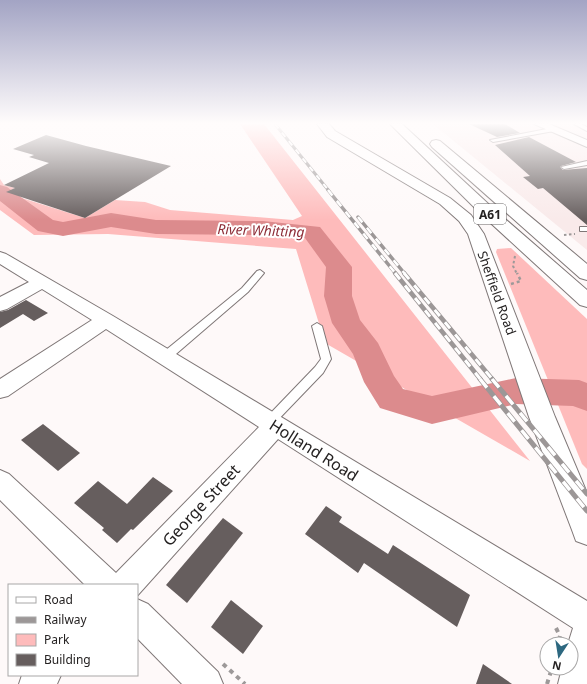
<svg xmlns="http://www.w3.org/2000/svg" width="587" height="684" viewBox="0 0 587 684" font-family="'Noto Sans',sans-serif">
<rect width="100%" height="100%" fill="#fef9f9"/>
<polygon fill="#f9eaea" points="433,124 587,124 587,250"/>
<g fill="#febbbb">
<polygon points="240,124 264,124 530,461 325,343 296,249 108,234 34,235 0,210 0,179 4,185 15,188 6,193 85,218 115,200 145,202 170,210 293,220 302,216"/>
<polygon points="511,248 587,319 587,469 582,464 496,252 497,249"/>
</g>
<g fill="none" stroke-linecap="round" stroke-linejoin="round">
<polygon fill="#dc8b8d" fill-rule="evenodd" points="0,185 7,187 53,220 63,222 111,213 156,220 263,221 320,227 352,267 352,296 360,320 378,343 394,376 403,389 432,396 516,378 579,380 587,383 587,411 573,406 516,404 432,424 380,408 364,382 353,354 332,323 324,296 326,267 305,238 263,235 156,234 111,227 63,236 38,231 0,201"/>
</g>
<g fill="#665e5e">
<polygon points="469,124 505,124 520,133 497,137"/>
<polygon points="46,135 86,146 171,166 85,218 6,192 15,188 4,185 49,163 29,157 34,155 13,149"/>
<polygon points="529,137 576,162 561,166 560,167 563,170 587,168 587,225 543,188 538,189 523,177 530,176 495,145"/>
<polygon points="26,300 48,313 34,321 23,314 0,328 0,312 8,310"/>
<polygon points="43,424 80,453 58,471 21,440"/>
<polygon points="153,477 173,491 133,530 131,529 117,543 102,530 104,528 74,503 98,481 127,504"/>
<polygon points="326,506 342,517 339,522 388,554 393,545 470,595 457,627 364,563 358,573 305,534"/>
<polygon points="223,518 243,533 187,603 166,585"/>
<polygon points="231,600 263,626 243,654 211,627"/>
<polygon points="483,664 512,684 476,684"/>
</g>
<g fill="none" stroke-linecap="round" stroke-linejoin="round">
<defs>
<g id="lane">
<polygon points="574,124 581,124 587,127 587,131"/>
<polygon points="552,128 555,130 554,131 493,142 490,140"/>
<polygon points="587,161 587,165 564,169 561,167"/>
<rect x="580" y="227" width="7" height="4"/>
<polygon points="260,270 264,273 248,292 169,360 161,360 160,357 161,354 242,288 257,271"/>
<polygon points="317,323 322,326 331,359 323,373 273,425 269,427 265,425 263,422 265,419 315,367 321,359 312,326"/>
</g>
<g id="street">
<polygon points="534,124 549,124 587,140 587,147"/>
<polygon points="0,252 6,254 113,316 587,601 587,684 558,684 562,668 571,668 571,644 568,644 573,628 278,439 137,596 137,585 85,585 0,500 0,470 9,474 116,573 259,427 106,329 8,396 0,398 0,379 92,320 42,289 7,309 0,311 0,297 29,282 0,264"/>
<polygon points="137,599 148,604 218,672 223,684 182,684 137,638"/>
<polygon points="22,675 61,675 57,684 19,684"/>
</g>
<polygon id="secondary" points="317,124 329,124 335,131 450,198 471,215 484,234 555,417 587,493 587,545 576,541 572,530 529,417 468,234 459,221 440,204 327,137"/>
<g id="highway">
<polygon points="390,124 402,124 496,211 587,290 587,307 580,305 484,217"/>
<polygon points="436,140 440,141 587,264 587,280 580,278 432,147 430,144 432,141"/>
</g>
</defs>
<use href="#lane" stroke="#7f7777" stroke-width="2"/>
<use href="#street" stroke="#7f7777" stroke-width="2"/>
<use href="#secondary" stroke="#7f7777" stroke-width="2"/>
<use href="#highway" stroke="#7f7777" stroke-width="2"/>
<g stroke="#9d9999" stroke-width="2" stroke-dasharray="2.5 2.5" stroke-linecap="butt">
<polyline points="564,235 575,234"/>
<polyline points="515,256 513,266 517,274"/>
</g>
<polyline stroke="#9d9999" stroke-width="2.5" stroke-dasharray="3 3" stroke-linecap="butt" points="511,284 521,281 517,273"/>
<g stroke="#9d9999" stroke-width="4" stroke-dasharray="4.5 4.5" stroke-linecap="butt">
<polyline points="556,628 560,636 558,644"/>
<polyline points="223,664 245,684"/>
<polyline points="547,684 552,668"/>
</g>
<use href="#lane" fill="#fff" fill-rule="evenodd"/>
<use href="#street" fill="#fff" fill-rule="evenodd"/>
<use href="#secondary" fill="#fff" fill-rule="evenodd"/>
<use href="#highway" fill="#fff" fill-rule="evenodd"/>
<defs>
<polyline id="rail-far3" points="275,124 329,191"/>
<g id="rail-far2">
<polyline points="328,190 396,274"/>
<polyline points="358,217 405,274"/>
</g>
<g id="rail-far1">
<polyline points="395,273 481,380"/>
<polyline points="404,273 493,380"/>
</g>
<g id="rail">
<polyline points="480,379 587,511"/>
<polyline points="492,379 587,494"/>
</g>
</defs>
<use href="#rail-far3" stroke="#9c9797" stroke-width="3"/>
<use href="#rail-far2" stroke="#9c9797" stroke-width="3.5"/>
<use href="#rail-far1" stroke="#9c9797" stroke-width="4.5"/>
<use href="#rail" stroke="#9c9797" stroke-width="5"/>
<use href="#rail-far3" stroke="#fff" stroke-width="2" stroke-dasharray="5.5" stroke-linecap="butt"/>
<use href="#rail-far2" stroke="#fff" stroke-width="2.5" stroke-dasharray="7" stroke-linecap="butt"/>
<use href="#rail-far1" stroke="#fff" stroke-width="3" stroke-dasharray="8" stroke-linecap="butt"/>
<use href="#rail" stroke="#fff" stroke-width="3.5" stroke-dasharray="11" stroke-linecap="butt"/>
</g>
<linearGradient id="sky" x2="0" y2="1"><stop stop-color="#a3a4c4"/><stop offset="0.56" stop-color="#fffcfc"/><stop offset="1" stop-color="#fffcfc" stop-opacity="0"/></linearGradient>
<rect width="587" height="220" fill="url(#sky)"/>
<g text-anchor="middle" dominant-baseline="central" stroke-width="4" stroke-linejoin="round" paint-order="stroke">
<rect fill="#fff" stroke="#666464" stroke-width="1" x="474" y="204" width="32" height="20" rx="3"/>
<g font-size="12" font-weight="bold" fill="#252222">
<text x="490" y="214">A61</text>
</g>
<g font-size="13" fill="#252222" stroke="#fff">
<text transform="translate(497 293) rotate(70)">Sheffield Road</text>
</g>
<g font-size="14" font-style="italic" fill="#8e2e38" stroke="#fff">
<text transform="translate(261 230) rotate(2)">River Whitting</text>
</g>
<g font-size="16" fill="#252222" stroke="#fff">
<text transform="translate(314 450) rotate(32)">Holland Road</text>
<text transform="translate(201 505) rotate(-47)">George Street</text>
</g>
</g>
<rect x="8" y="584" width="130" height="92" fill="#ffffff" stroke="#a8a7a7"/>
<rect x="16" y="597" width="20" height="6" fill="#ffffff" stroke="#a8a7a7"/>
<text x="44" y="604" font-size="12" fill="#252222">Road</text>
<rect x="16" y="617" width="20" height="6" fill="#9c9797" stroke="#a8a7a7"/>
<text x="44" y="624" font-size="12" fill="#252222">Railway</text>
<rect x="16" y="634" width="20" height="12" fill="#febbbb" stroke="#a8a7a7"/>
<text x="44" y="644" font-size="12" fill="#252222">Park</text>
<rect x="16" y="654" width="20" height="12" fill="#665e5e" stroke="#a8a7a7"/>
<text x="44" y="664" font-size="12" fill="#252222">Building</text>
<g transform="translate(559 656) rotate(192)"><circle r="19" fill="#ffffff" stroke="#a8a7a7"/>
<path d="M0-3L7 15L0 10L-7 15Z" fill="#2d6880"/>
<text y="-6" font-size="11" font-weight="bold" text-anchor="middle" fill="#252222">N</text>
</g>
</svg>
